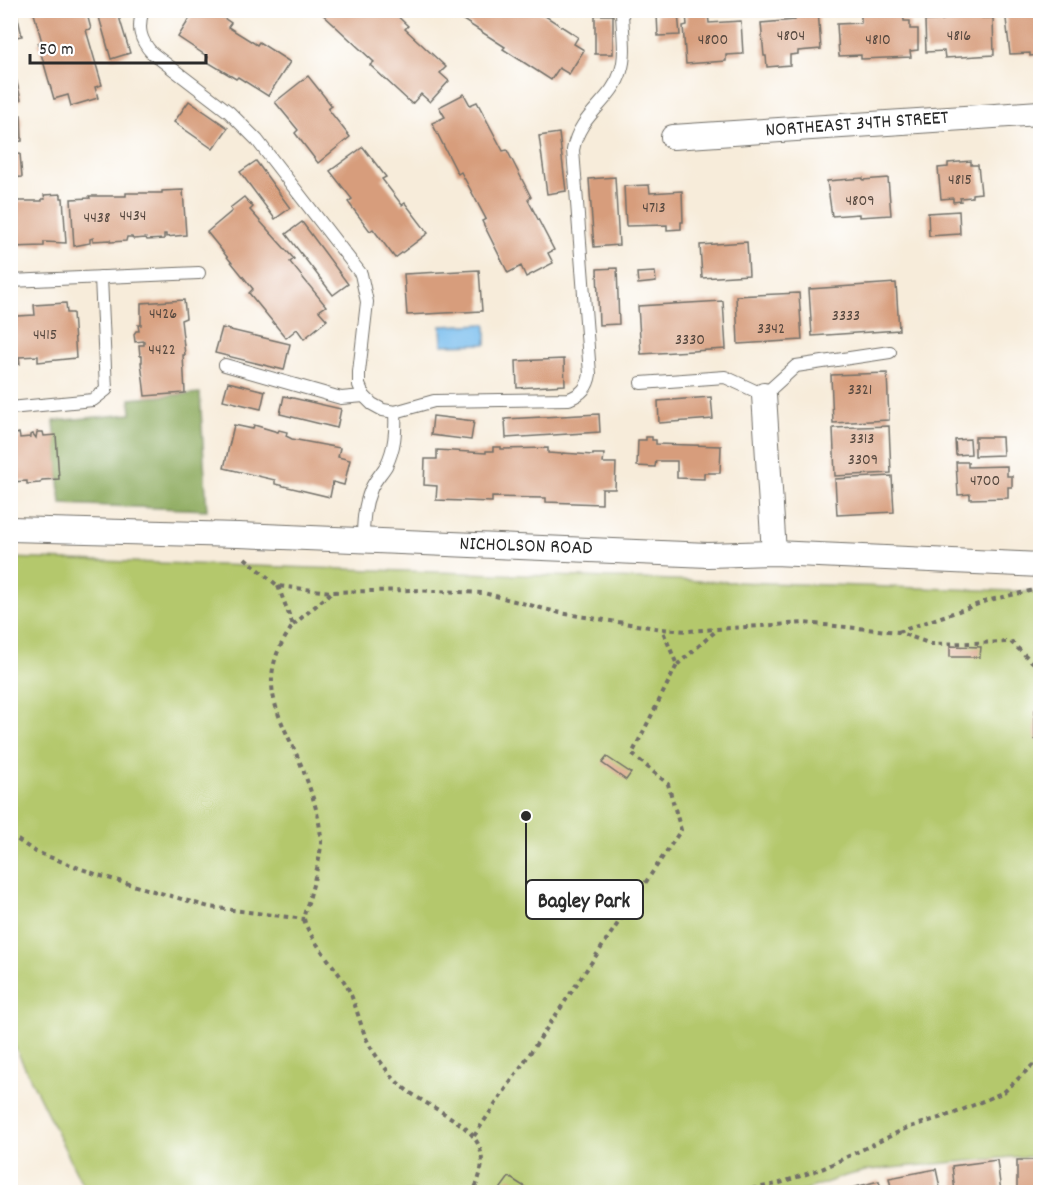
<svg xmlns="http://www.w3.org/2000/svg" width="1051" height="1203" viewBox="0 0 1051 1203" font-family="Dekko,sans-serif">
<rect width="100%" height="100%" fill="#fff"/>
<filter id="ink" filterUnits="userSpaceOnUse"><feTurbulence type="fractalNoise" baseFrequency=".0167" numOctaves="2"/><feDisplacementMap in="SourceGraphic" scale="12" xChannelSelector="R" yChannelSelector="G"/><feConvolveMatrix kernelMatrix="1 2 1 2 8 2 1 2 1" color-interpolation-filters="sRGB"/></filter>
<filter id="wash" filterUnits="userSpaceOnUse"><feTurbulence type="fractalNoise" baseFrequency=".008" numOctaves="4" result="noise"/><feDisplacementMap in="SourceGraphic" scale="24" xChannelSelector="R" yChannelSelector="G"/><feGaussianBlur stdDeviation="1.35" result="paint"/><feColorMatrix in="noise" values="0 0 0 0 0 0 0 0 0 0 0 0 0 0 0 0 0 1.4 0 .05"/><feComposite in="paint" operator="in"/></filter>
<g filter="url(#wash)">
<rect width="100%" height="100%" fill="#f7ecda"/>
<polygon fill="#b4c86c" stroke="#707a4c" stroke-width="1.5" points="10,558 1040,592 1040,1157 1012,1157 869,1170 845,1176 800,1192 86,1192 11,1039"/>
<polygon fill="#8fac60" stroke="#5d6c46" stroke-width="1.5" points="200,393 207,510 61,504 54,421 131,414 130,399"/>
<polygon fill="#76bced" stroke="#50748c" stroke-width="1.5" points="486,324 486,344 442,345 441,326"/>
<g id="blocks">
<g fill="#d79d7c">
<polygon points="10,10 16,10 22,36 10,38"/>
<polygon points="33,10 86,10 91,29 86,30 102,85 95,87 98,98 71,106 68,95 54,99 38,43 42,42"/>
<polygon points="97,10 117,10 130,53 111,59"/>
<polygon points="195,10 212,10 231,23 228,27 257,45 259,42 290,62 268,96 238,77 236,79 206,61 208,57 178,37"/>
<polygon points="318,10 391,10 408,26 405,29 446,67 440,73 449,81 430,102 421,94 412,104 370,65 374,62"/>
<polygon points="465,10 536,10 578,37 574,44 584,50 569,74 559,68 551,80 503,49 505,47 460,18"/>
<polygon points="794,10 818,10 821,49 798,51 798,54 790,55 790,65 767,67 766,56 764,56 761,23 795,20"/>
<polygon points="942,10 981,10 982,18 993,18 994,55 945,58 944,51 926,52 925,21 943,20"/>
<polygon points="1005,10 1040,10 1040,55 1030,56 1030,53 1010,54"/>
<polygon points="903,11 904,21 910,21 910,29 918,29 918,50 910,51 911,57 861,59 861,55 839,56 837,24 861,23 861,14"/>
<polygon points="678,13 680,35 658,36 657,14"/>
<polygon points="708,13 709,23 741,21 743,54 726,55 726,61 686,64 683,26 687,25 686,14"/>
<rect x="595" y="15" width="18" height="39"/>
<polygon points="15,74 21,100 10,102 10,75"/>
<polygon points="308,76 332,106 328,109 350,137 318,163 295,133 298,130 275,102"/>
<polygon points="464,94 470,105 477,102 503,151 507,150 531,197 528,200 554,250 548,253 553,263 526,277 521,266 508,273 482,221 486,219 461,172 458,174 432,123 445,117 439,107"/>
<polygon points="189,101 228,128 213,149 174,122"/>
<polygon points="10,115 21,115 22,141 10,142"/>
<polygon points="559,133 566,191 547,194 539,136"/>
<polygon points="363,147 386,177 382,179 402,205 405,203 428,233 395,258 373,229 370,231 348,202 352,199 330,171"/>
<polygon points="20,154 22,177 10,178 10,155"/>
<polygon points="256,161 290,208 275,219 240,172"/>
<polygon points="971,161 971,165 978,165 981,193 972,194 972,197 960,198 961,201 953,202 953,198 941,199 938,168 948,167 948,163"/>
<polygon points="615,177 619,245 594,247 589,179"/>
<polygon points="863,178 863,180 888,178 891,215 859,217 859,214 832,216 827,181"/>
<polygon points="649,185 650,193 682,191 683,222 681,222 681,229 667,230 667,225 626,226 624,186"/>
<polygon points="183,190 186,235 166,237 166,234 164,234 164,239 147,240 146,238 133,239 132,237 127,237 126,241 110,242 110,240 93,241 93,238 90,239 90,243 74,246 71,199 90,198 89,196 126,196 126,193 162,193 162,191"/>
<polygon points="61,194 61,198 63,198 66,243 44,242 44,246 10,247 10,201 42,201 42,199 45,199 44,195"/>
<polygon points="244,197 253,207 250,210 294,259 290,262 326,306 319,311 327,320 304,339 297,329 286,338 249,293 253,289 207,232 232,211 230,208"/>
<polygon points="959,211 960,234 929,236 928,213"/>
<polygon points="302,222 348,284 333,295 286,234"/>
<polygon points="747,242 749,275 702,278 700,245"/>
<polygon points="617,268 619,324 599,325 597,269"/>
<polygon points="479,270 482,311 407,315 404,274"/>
<polygon points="655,272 656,282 638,284 637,273"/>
<polygon points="896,283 899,330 812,336 809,289"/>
<polygon points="799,293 802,340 738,344 736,296"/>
<polygon points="184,300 186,318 181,320 185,355 183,355 185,393 145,396 141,362 142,362 142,356 140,356 139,345 144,345 144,341 135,342 134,334 136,331 139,331 138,325 141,325 141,303"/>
<polygon points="723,301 726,349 641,354 638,306"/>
<polygon points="66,303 67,313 73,313 76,358 38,362 38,356 19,357 20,364 10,365 10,307 16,307 17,316 35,315 34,305"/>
<polygon points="222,328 290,344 284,370 215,353"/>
<polygon points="564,359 565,385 517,388 516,361"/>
<polygon points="887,373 889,420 833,423 831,375"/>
<polygon points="228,382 265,391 261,409 223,400"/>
<polygon points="284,396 341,409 337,428 280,414"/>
<polygon points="711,397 713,419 659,423 658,401"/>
<polygon points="599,414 600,432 506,438 505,419"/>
<polygon points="433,416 474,421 471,440 431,435"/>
<polygon points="234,425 253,429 254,425 278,432 279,430 287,432 286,436 292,439 340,448 338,457 350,460 344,485 333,482 330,497 275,484 275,480 224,468"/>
<polygon points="889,426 891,473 835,476 833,428"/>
<polygon points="37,432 43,432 44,436 56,435 59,479 42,480 40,483 27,484 27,481 10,482 10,436 19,433 20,438 30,437 30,435 33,434 36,438"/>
<polygon points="646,437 652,437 652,440 656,440 656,444 721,446 720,473 704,473 704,479 677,478 677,461 656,461 655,467 637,466 638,440 646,440"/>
<polygon points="975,437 1002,437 1003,455 975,456"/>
<polygon points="970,439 971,454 956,455 955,440"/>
<polygon points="493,447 501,447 501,449 548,448 548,453 562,454 562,453 593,455 593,454 604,454 603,463 616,463 615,489 602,489 602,504 546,502 546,498 492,497 492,502 436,500 437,486 424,485 425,459 437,459 437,450 486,453 486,451 493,451"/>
<polygon points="956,462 968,462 968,467 1007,466 1007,476 1012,476 1012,487 1008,487 1008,498 970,499 970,494 958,495"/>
<polygon points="892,476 894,512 837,515 835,479"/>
<polygon points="950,646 981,647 980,657 950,657"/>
<polygon points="1035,710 1040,710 1040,739 1035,740"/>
<polygon points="607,757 631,773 626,780 602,763"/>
<polygon points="997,1160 1001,1192 955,1192 952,1166"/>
<rect x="1017" y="1160" width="23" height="32"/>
<polygon points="936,1169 941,1192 892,1192 889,1178"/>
<polygon points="509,1177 528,1189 525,1192 498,1192"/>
<polygon points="879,1181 882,1192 836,1192"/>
</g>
</g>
</g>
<g filter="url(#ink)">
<use href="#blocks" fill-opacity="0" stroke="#726f68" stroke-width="1.5"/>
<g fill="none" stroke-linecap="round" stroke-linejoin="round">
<defs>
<g id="lane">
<path d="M143,10C137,28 140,40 152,53L229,112L257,140L361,274L367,302L359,372V385L364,396L372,404L383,410L395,412L434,401L569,399C582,394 588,387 590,374L573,150C579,114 612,102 621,71C627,53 622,30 622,10"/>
<polyline points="10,281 199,273"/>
<polyline points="225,365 341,398 364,396"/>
<polyline points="641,383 725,377 764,395 796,366 890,352"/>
<polyline points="10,408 93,400 106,390 101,277"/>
<path d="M363,540C363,522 364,506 371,489C374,481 381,474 386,466C395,448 396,431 395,412"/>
</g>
<g id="street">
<polyline points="673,137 1040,113"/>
<polyline points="764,395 774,553"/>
<polyline points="10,529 238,535 708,555 774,553 1040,565"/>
</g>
</defs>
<use href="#lane" stroke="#726f68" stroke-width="14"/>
<use href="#street" stroke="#726f68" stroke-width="26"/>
<g stroke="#726f68" stroke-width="4" stroke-dasharray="4.5 4.5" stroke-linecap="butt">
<polyline points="245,558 278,586 332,592 411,590 484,593 560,613 662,629 688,631 804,623 898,632 931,644 1011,642 1040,669 1040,680"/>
<path d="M278,586L293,625C287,635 279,646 276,657C263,695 284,726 299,760C309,784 319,812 321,838C322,854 313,884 309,900C307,905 304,913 304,918C305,933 336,968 345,983C358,1004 360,1034 375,1054C383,1065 393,1080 404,1088C443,1119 505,1129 473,1192"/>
<polyline points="293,625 331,593"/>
<polyline points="898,632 990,600 1034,590"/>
<polyline points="677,665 717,630"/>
<polyline points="10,835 36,852 98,875 209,907 304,919"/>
<polyline points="474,1136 681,830 668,784 632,754 677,665 662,629"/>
<polyline points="735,1192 777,1184 824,1168 907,1128 955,1113 1004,1092 1038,1060 1040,1054"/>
</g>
<use href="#lane" stroke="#fff" stroke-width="12"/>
<use href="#street" stroke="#fff" stroke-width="24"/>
</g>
</g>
<g text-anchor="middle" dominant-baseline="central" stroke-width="4.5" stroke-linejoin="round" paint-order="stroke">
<g font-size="16" fill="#56483f">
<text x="791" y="36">4804</text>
<text x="959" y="36">4816</text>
<text x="713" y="40">4800</text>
<text x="878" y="40">4810</text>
<text x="960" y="180">4815</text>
<text x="860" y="201">4809</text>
<text x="654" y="208">4713</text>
<text x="133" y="216">4434</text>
<text x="97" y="218">4438</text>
<text x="163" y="314">4426</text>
<text x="846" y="316">3333</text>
<text x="771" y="329">3342</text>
<text x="45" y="335">4415</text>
<text x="690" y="340">3330</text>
<text x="162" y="350">4422</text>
<text x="860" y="390">3321</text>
<text x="862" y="439">3313</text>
<text x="863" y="460">3309</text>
<text x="985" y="481">4700</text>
</g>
<g font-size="20" fill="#2b2b2b" stroke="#fff">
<text transform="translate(857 125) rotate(-4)">NORTHEAST 34TH STREET</text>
<text transform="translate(526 547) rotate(2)">NICHOLSON ROAD</text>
</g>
</g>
<path fill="none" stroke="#2b2b2b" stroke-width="2" d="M526 816L526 900"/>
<circle fill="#2b2b2b" stroke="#fff" stroke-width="2" cx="526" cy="816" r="6"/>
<rect fill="#fff" stroke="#2b2b2b" stroke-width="2" x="526" y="880" width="117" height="39" rx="6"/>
<g font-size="21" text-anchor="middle" font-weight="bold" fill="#2b2b2b">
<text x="584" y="907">Bagley Park</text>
</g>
<rect width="1051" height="1203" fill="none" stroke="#fff" stroke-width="36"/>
<path d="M30 54v9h176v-9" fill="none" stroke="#2b2b2b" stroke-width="3"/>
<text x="39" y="54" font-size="18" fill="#2b2b2b" stroke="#ffffff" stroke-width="4.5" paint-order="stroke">50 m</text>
</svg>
